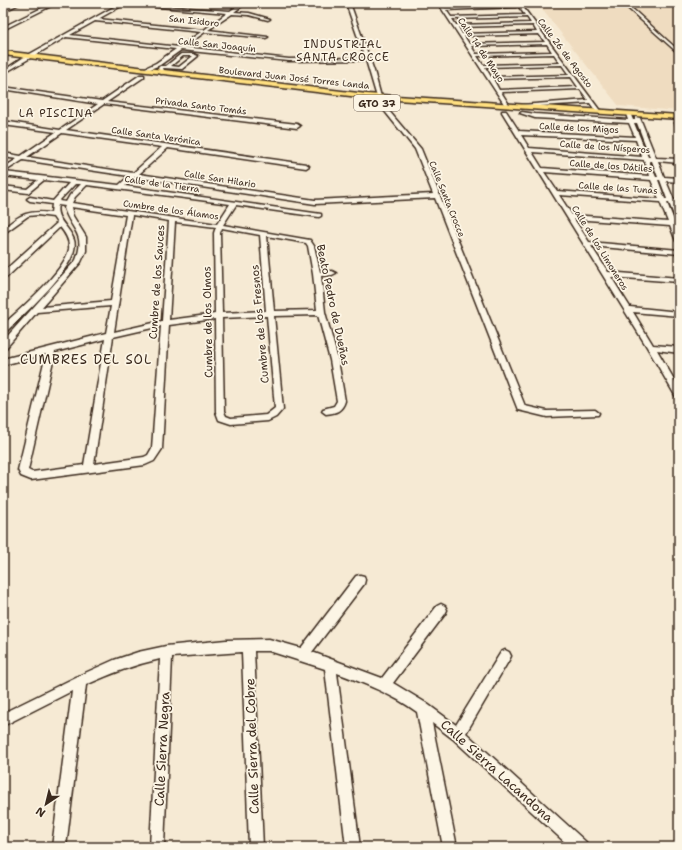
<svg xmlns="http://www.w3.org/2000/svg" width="682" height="850" viewBox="0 0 682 850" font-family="'Shantell Sans',sans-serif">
<rect width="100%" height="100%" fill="#f6ead4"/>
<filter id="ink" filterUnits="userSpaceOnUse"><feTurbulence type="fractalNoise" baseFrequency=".025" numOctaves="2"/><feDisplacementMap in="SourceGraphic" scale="8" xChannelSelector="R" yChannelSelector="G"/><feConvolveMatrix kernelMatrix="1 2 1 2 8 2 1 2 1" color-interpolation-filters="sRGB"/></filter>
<g filter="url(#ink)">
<polygon fill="#efdcc0" points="537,3 679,3 679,111 619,106"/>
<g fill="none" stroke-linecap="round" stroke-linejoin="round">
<defs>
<g id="street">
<polygon points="16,3 21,3 3,12 3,10"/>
<polygon points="52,3 57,3 3,30 3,27"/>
<path d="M121,3L230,11L242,3H246L234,12L249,13L270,19L268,20L249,15L232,14L208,30L268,37L266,38L205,32L184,47L289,59L365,58L346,3H350L374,71L383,104L421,149L525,406L547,411L595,410L599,413L598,415L547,417L518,410L435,198L315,204L135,177L125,186L321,214V216L319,217L236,205L223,225L310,240L314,246L320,272L332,271L336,273L332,275L321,276L325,312L338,360L345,401C342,411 336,413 326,414L322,411L323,409L334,406L337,401L330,360L318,315L274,316L283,409L276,417L268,421L231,424L219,420L216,412L215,319L169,325L162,449L154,461L145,465L31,480L21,476L18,470L46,354L3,365V359L106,333L111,306L37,312L6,348L3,349V341L76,260C86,233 72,232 64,208L65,206L58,205C54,219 70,227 74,240C82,264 22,315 6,332L3,333V325C20,309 65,271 69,249C70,240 65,233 60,227L6,278H3V272L57,223L53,217L37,215L28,216L3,234V229C20,214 29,210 51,213L52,204L30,201L27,199L30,197L53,201L69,183L44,180L28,193L3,190V186L27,189L38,180L3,176V168L17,159L3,157V153L21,156L56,132L3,125V121L60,130L98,104L3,89V87L102,101L140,75H144V77L107,102L297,124L300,126L297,128L104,104L66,130L306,164L309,166L306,168L168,148L139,174L315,200L433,194L415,149L379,104L366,60L289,61L181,50L160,65L145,71L143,69L156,63L176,49L66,37L3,74V71L21,59ZM125,4L227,13L204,30L98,19ZM95,21L201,32L179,47L70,35ZM62,133L162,147L133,173L27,157ZM23,160L129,176L119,185L4,172ZM75,184H81L70,195L66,202L59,201ZM87,185L230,204L217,224L72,203L75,197ZM71,207L126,215L111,301L42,307L81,262L86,251V237L73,216ZM132,215L169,221L162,321L114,332ZM175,222L216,227L214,233L215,314L169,320ZM222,228L260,235L266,311L222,313L220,233ZM267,236L306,243L308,246L313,274L317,310L274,311ZM267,316L275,408L266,415L231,418L226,416L224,412L222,318ZM161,326L152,448L148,455L144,457L94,464L113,337ZM105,339L84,465L32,472L28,470L55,352Z"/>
<path d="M438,3H442L445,8L516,7L446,10L451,17L525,15L516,3H520L601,112L597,113L590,103L521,107L519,106L521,105L588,100L580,89L501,92L510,106L506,107ZM527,17L531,23L456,25L452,19ZM533,25L537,32L462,34L458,27ZM539,34L545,42L469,44L464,36ZM547,44L552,52L476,54L471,46ZM554,54L560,63L483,65L477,56ZM562,65L569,75L491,77L485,67ZM571,77L578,87L499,90L493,79Z"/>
<polygon points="622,3 626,3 679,51 679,54"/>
<path d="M181,54H193L198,56L182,69L163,68L165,73L161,74L158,68L160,66H166ZM183,56H193L179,67L171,66Z"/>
<path d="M502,111H506L519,131L635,137L629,123L535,118L520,113L522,112L535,114L628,120L626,114L630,113L633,120H635V117L640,118L656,158L679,159V163L658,161L664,177L679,178V182L666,181L674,200H679V204H675L679,212V222L676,220L669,203H667L675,223H679V227H677L679,233V243L676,241L670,226L574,219L589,242L679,250V254L591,246L608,272L679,278V282L611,277L630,307L679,312V316L633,312L653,345L679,347V353L657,350L679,388V398L676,397L647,347L502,112ZM634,123H637L650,157H648ZM521,135L636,140L642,157L529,148ZM532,152L644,160L650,176L542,168ZM649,161H652L658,177H656ZM544,172L651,180L659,199L557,191ZM658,180H660L667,199H665ZM559,195L660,202L668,222L572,215Z"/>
<polygon points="678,121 679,122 679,128 677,127 675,123"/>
<path d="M360,575L364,576L365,580L364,584L312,652L382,678L437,606L441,604L445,606L447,610L445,614L393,683L426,703L456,725L501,652L505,650L509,652L511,656L509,660L466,733L586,842L588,847H570L453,739L432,723L457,847H443L417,712C392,694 366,684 337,673L360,847H346L325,669L269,651H254L263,847H249L242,652L172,657L164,847H150L160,659C133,665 110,674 86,685L66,847H52L72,691L3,726V713L76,677L114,660L138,652L166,646L226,640L269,639L301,648L356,576Z"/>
</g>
<polygon id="primary" points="3,51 367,94 679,115 679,119 367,98 3,55"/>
</defs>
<use href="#street" stroke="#3b2a1e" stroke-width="3"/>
<use href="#primary" stroke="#3b2a1e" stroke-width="3"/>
<use href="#street" fill="#fcf5e5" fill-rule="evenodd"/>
<use href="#primary" fill="#ffdf80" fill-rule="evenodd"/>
</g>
</g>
<g text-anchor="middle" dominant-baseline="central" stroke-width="3.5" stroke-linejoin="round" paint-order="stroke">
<g font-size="9" fill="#3b2a1e" stroke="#fcf5e5">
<text transform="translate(194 21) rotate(6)">San Isidoro</text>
<text transform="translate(217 45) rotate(6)">Calle San Joaquín</text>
<text transform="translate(481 50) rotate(56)">Calle 14 de Mayo</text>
<text transform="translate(565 53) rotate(53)">Calle 26 de Agosto</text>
<text transform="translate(294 78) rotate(6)">Boulevard Juan José Torres Landa</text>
<text transform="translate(201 106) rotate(7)">Privada Santo Tomás</text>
<text transform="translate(579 128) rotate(3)">Calle de los Migos</text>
<text transform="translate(156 136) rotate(8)">Calle Santa Verónica</text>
<text transform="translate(605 147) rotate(4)">Calle de los Nísperos</text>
<text transform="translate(611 166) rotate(4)">Calle de los Dátiles</text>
<text transform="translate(220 179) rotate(9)">Calle San Hilario</text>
<text transform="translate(162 184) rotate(8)">Calle de la Tierra</text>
<text transform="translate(618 188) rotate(4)">Calle de las Tunas</text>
<text transform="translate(447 199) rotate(68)">Calle Santa Crocce</text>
<text transform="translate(171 210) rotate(8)">Cumbre de los Álamos</text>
<text transform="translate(600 248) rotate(58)">Calle de los Limoneros</text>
</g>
<rect fill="#fcf5e5" stroke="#75675a" stroke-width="1" x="354" y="95" width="46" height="16" rx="3"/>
<g font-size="10" font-weight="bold" fill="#3b2a1e">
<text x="377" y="103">GTO 37</text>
</g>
<g font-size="11" letter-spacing="1" fill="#3b2a1e" stroke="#fcf5e5">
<text x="343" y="44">INDUSTRIAL<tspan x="343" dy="13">SANTA CROCCE</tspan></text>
<text x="56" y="113">LA PISCINA</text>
</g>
<g font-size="11" fill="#3b2a1e" stroke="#fcf5e5">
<text transform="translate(157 282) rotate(-86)">Cumbre de los Sauces</text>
<text transform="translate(333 305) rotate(78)">Beato Pedro de Dueñas</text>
<text transform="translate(208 322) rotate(-91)">Cumbre de los Olmos</text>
<text transform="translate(260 324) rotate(-95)">Cumbre de los Fresnos</text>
</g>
<g font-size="13" letter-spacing="1" fill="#3b2a1e" stroke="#fcf5e5">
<text x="86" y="359">CUMBRES DEL SOL</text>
</g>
<g font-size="13" fill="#3b2a1e" stroke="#fcf5e5">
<text transform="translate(252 746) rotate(-92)">Calle Sierra del Cobre</text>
<text transform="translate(162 749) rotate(-87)">Calle Sierra Negra</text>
<text transform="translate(497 771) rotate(42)">Calle Sierra Lacandona</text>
</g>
</g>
<rect width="682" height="850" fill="none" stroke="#fcf5e5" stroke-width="16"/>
<rect x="8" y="8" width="666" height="834" fill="none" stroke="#3b2a1e" stroke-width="1.5" filter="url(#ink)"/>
<g transform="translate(46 804) rotate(215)" stroke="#fcf5e5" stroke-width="3" paint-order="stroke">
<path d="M0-3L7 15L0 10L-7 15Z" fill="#3b2a1e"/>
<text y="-6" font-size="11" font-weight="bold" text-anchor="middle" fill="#3b2a1e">N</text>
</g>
</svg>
